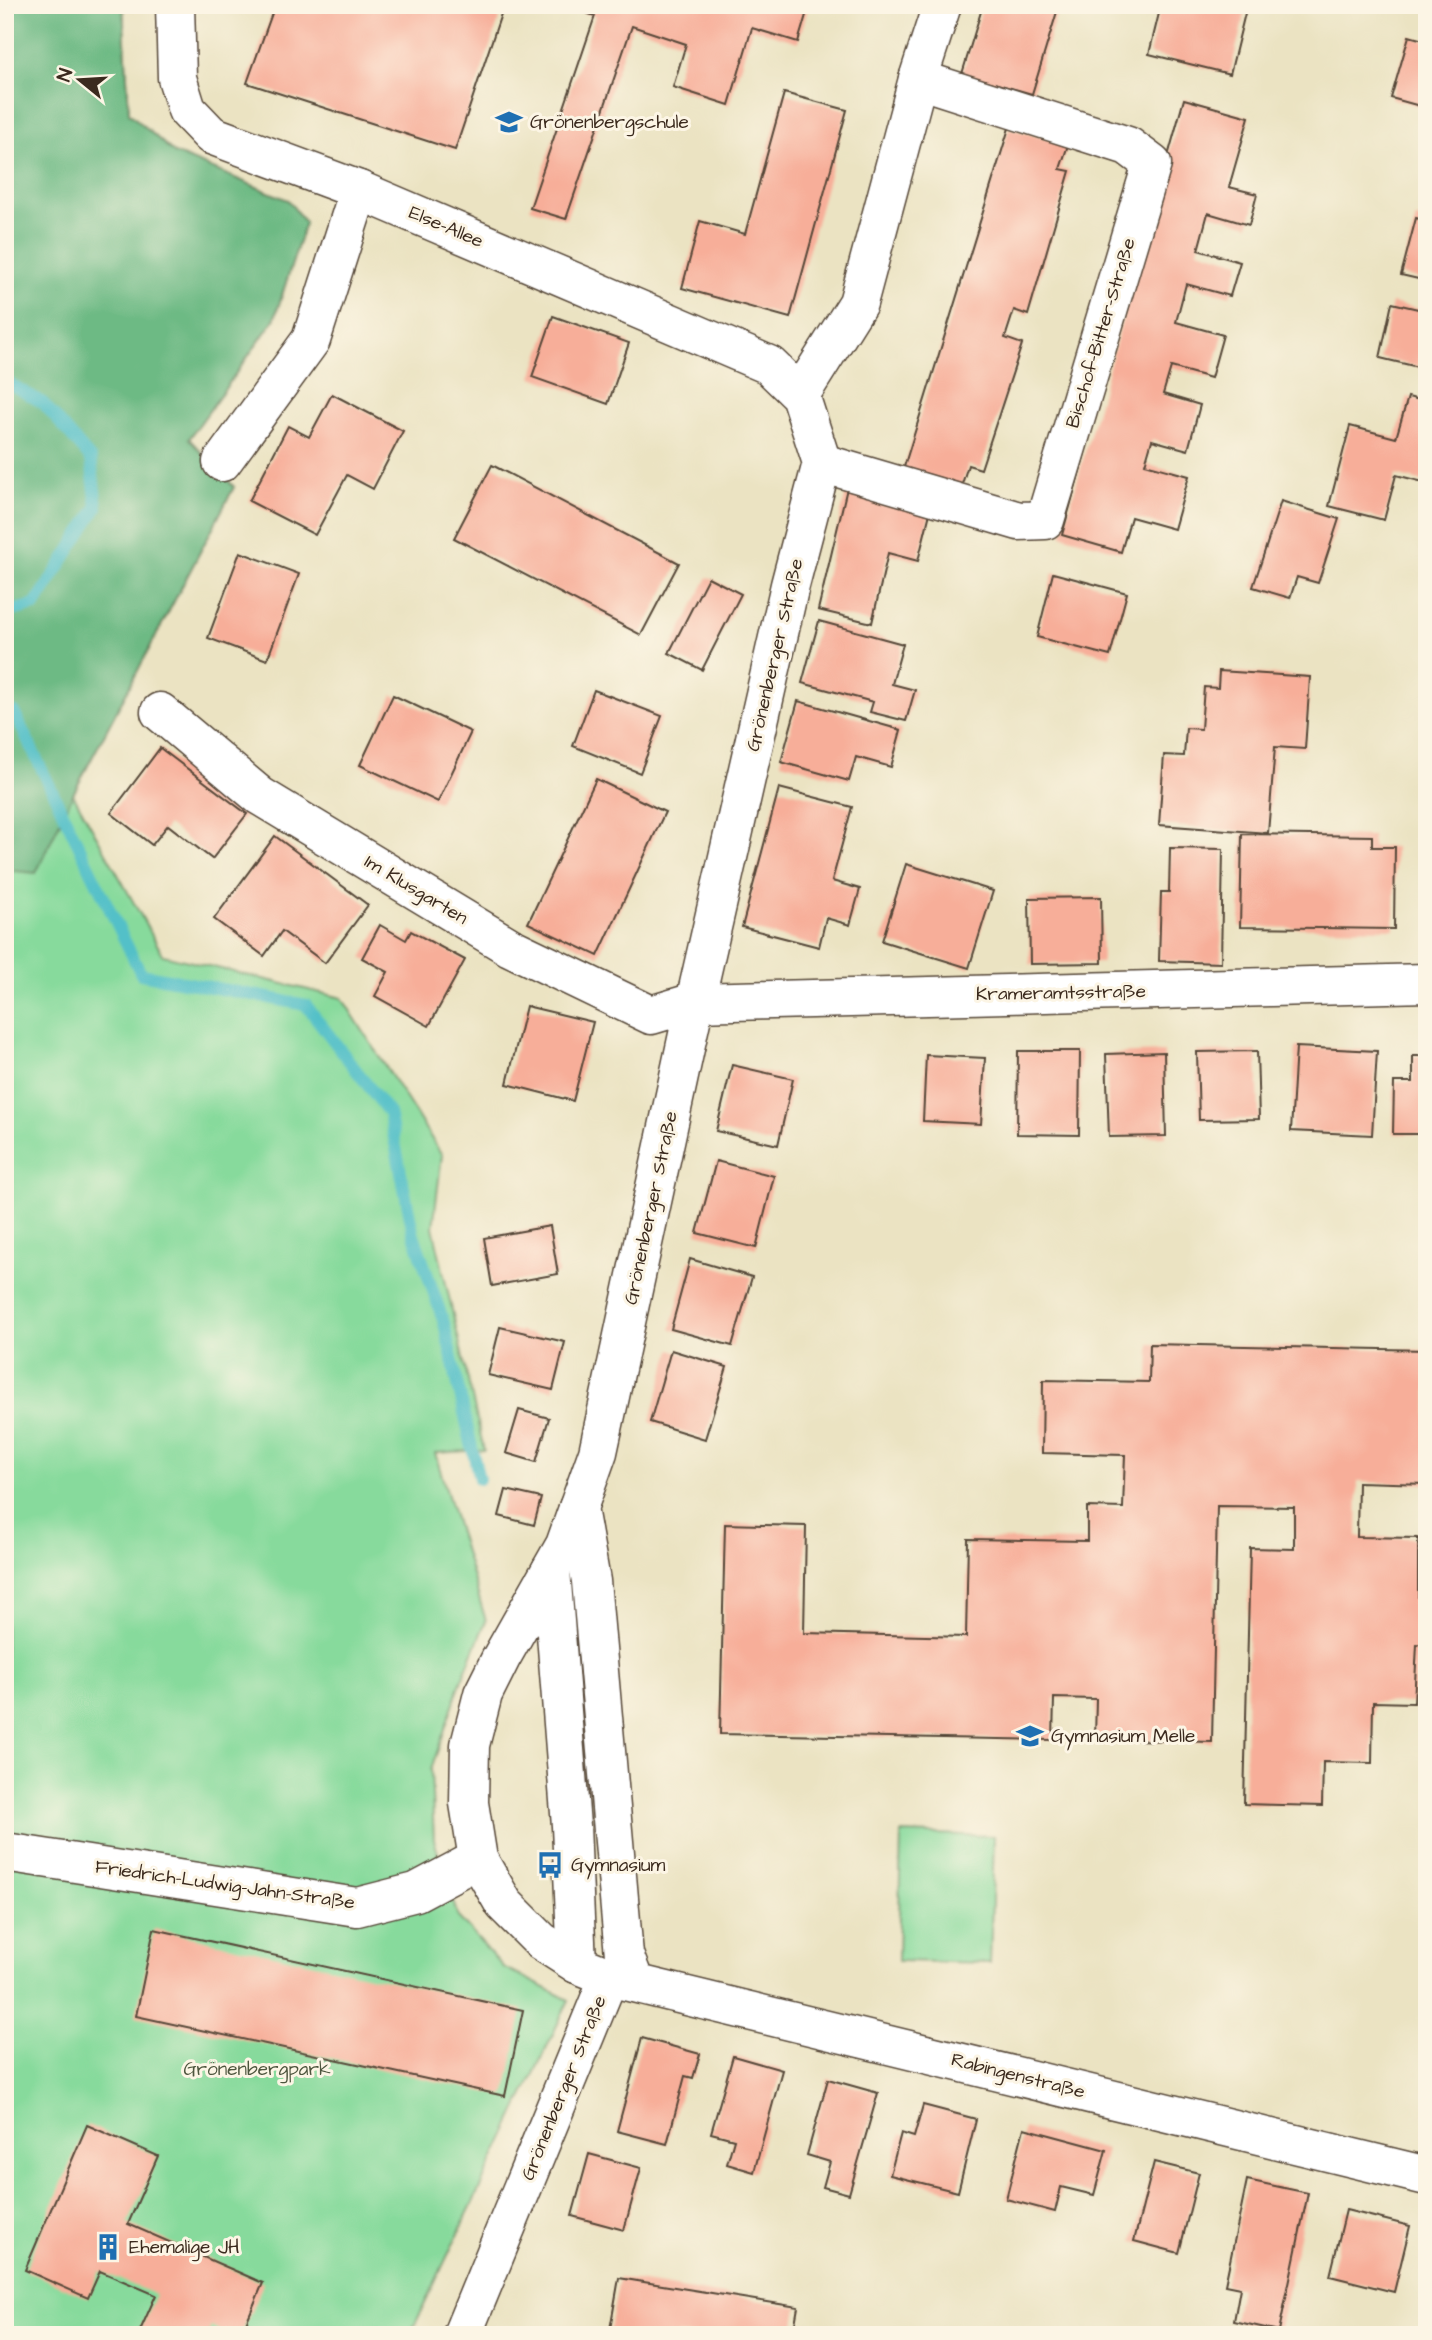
<svg xmlns="http://www.w3.org/2000/svg" width="1432" height="2340" viewBox="0 0 1432 2340" font-family="'Architects Daughter',sans-serif">
<rect width="100%" height="100%" fill="#fcf5e5"/>
<filter id="ink" filterUnits="userSpaceOnUse"><feTurbulence type="fractalNoise" baseFrequency=".0143" numOctaves="2"/><feDisplacementMap in="SourceGraphic" scale="14" xChannelSelector="R" yChannelSelector="G"/><feConvolveMatrix kernelMatrix="1 2 1 2 8 2 1 2 1" color-interpolation-filters="sRGB"/></filter>
<filter id="wash" filterUnits="userSpaceOnUse"><feTurbulence type="fractalNoise" baseFrequency=".00686" numOctaves="4" result="noise"/><feDisplacementMap in="SourceGraphic" scale="28" xChannelSelector="R" yChannelSelector="G"/><feGaussianBlur stdDeviation="1.57" result="paint"/><feColorMatrix in="noise" values="0 0 0 0 0 0 0 0 0 0 0 0 0 0 0 0 0 1.4 0 .05"/><feComposite in="paint" operator="in"/></filter>
<g filter="url(#wash)">
<rect width="100%" height="100%" fill="#ebe3c2"/>
<g fill="#87da9c" stroke="#61825d" stroke-width="2">
<polygon points="5,5 123,5 129,113 174,153 288,200 305,223 274,320 189,439 234,487 73,794 163,955 342,998 442,1155 433,1227 484,1450 435,1453 486,1621 462,1679 431,1770 434,1840 458,1917 503,1967 569,2000 410,2335 5,2335"/>
<polygon points="901,1833 994,1836 990,1963 898,1961"/>
</g>
<polygon fill="#6dba84" stroke="#547251" stroke-width="2" points="5,5 123,5 129,113 174,153 288,200 305,223 274,320 189,439 234,487 73,794 36,873 5,870"/>
<g fill="none" stroke-linecap="round" stroke-linejoin="round">
<g stroke="#52c0c8" stroke-width="12">
<polyline points="5,381 43,403 91,459 97,507 35,605 5,613"/>
<polyline points="14,712 141,974 306,1005 389,1113 413,1232 444,1323 479,1479"/>
</g>
</g>
<g id="blocks">
<g fill="#f7ae99">
<polygon points="275,5 504,5 455,150 247,83"/>
<polygon points="561,5 809,5 798,42 752,28 729,105 673,87 686,44 632,26 566,219 530,208 595,16"/>
<polygon points="983,5 1059,5 1032,94 962,74"/>
<polygon points="1161,5 1247,5 1230,74 1149,54"/>
<polygon points="1409,36 1427,41 1427,108 1391,98"/>
<polygon points="784,93 847,110 790,318 682,288 700,221 745,234"/>
<polygon points="1184,99 1249,117 1229,187 1257,194 1249,225 1208,213 1198,250 1240,262 1230,296 1186,284 1176,322 1223,335 1211,378 1171,367 1163,394 1200,405 1188,450 1152,440 1145,464 1189,476 1174,529 1131,517 1121,552 1062,535"/>
<polygon points="1009,128 1068,145 1060,169 1070,171 1028,315 1014,310 1005,338 1022,344 981,469 968,465 958,497 900,480"/>
<polygon points="1416,218 1427,221 1427,281 1401,275"/>
<polygon points="1392,303 1427,311 1427,327 1418,367 1380,358"/>
<polygon points="553,316 629,343 608,404 532,377"/>
<polygon points="332,394 403,431 373,489 347,475 315,535 249,501 288,426 309,437"/>
<polygon points="1408,397 1427,402 1427,483 1396,475 1384,520 1329,506 1350,426 1396,438"/>
<polygon points="492,465 679,563 641,635 454,538"/>
<polygon points="847,488 930,513 918,561 888,553 872,623 818,610"/>
<polygon points="1281,501 1339,519 1318,583 1297,577 1290,598 1253,587"/>
<polygon points="240,552 299,574 267,660 208,638"/>
<polygon points="1053,573 1127,593 1110,656 1037,637"/>
<polygon points="708,577 741,594 702,670 669,653"/>
<polygon points="819,621 903,644 892,684 915,690 906,721 870,712 873,702 802,683"/>
<polygon points="1219,671 1310,677 1305,749 1275,747 1268,833 1159,825 1164,755 1184,756 1186,728 1201,729 1204,687 1218,688"/>
<polygon points="594,690 662,716 640,773 573,746"/>
<polygon points="393,695 471,732 438,802 360,765"/>
<polygon points="798,701 901,730 891,767 856,757 849,781 781,762"/>
<polygon points="160,748 247,814 212,859 168,825 152,845 111,813"/>
<polygon points="596,779 665,812 598,956 528,923"/>
<polygon points="779,788 852,807 832,881 860,889 850,925 826,918 819,947 742,927"/>
<polygon points="1242,834 1372,836 1372,847 1395,847 1394,929 1240,927"/>
<polygon points="275,836 368,905 325,963 282,931 264,956 214,919"/>
<polygon points="1170,848 1223,849 1221,963 1159,961 1161,892 1169,892"/>
<polygon points="906,864 993,891 969,968 882,941"/>
<polygon points="1101,897 1102,963 1030,964 1029,898"/>
<polygon points="380,925 406,940 411,931 465,960 429,1026 375,996 388,972 362,958"/>
<polygon points="526,1006 593,1022 573,1101 507,1084"/>
<polygon points="1296,1047 1377,1051 1372,1135 1291,1131"/>
<polygon points="1018,1051 1080,1051 1079,1135 1017,1134"/>
<polygon points="1257,1051 1259,1119 1199,1120 1197,1052"/>
<polygon points="1164,1052 1166,1136 1109,1137 1106,1054"/>
<polygon points="926,1055 985,1058 981,1124 923,1121"/>
<polygon points="1413,1056 1427,1056 1427,1134 1393,1134 1394,1082 1413,1082"/>
<polygon points="732,1065 793,1079 778,1145 716,1131"/>
<polygon points="716,1161 774,1176 756,1248 697,1233"/>
<polygon points="550,1226 558,1274 492,1286 484,1238"/>
<polygon points="690,1259 752,1277 732,1346 671,1329"/>
<polygon points="500,1327 565,1342 553,1390 488,1375"/>
<polygon points="1150,1344 1427,1350 1427,1484 1358,1482 1357,1537 1418,1538 1418,1608 1427,1608 1427,1645 1417,1644 1414,1703 1373,1702 1372,1763 1323,1762 1322,1806 1244,1804 1250,1548 1294,1549 1294,1507 1217,1506 1212,1742 1095,1739 1096,1699 1054,1698 1053,1740 720,1734 725,1524 806,1526 804,1633 966,1637 968,1539 1087,1541 1087,1507 1123,1508 1125,1455 1042,1453 1043,1380 1149,1382"/>
<polygon points="671,1350 727,1367 705,1439 650,1422"/>
<polygon points="519,1410 549,1418 536,1462 506,1453"/>
<polygon points="506,1490 541,1498 534,1525 499,1516"/>
<polygon points="154,1929 523,2010 505,2096 136,2016"/>
<polygon points="642,2038 700,2054 693,2078 685,2076 667,2144 617,2131"/>
<polygon points="733,2056 782,2070 754,2172 727,2164 734,2139 711,2133"/>
<polygon points="828,2079 878,2093 849,2194 823,2187 830,2162 807,2155"/>
<polygon points="923,2105 976,2119 958,2192 890,2175 901,2133 914,2137"/>
<polygon points="87,2125 158,2156 128,2224 263,2283 241,2335 228,2335 211,2327 207,2335 138,2335 156,2295 100,2271 88,2298 25,2270"/>
<polygon points="1024,2128 1106,2150 1094,2195 1061,2187 1055,2212 1006,2199"/>
<polygon points="589,2154 641,2168 624,2230 572,2216"/>
<polygon points="1154,2162 1199,2173 1179,2253 1134,2241"/>
<polygon points="1247,2180 1308,2193 1279,2331 1234,2321 1240,2288 1225,2285"/>
<polygon points="1346,2210 1410,2226 1394,2292 1330,2276"/>
<polygon points="619,2278 798,2307 793,2335 609,2335"/>
</g>
</g>
</g>
<g filter="url(#ink)">
<use href="#blocks" fill-opacity="0" stroke="#554637" stroke-width="2"/>
<g fill="none" stroke-linecap="round" stroke-linejoin="round">
<defs>
<g id="minor">
<polyline points="175,5 177,78 187,110 211,135 359,190 769,365 800,395 822,463 790,585 695,1002 598,1452 565,1545 501,1658 483,1694 470,1745 469,1803 478,1859 504,1904 541,1941 577,1964 609,1977 1427,2176"/>
<polyline points="800,395 858,303 918,79 942,5"/>
<polyline points="222,462 311,340 359,190"/>
<polyline points="822,463 1019,521 1045,520 1152,164 1128,146 918,79"/>
<polyline points="160,712 260,796 510,947 651,1015 695,1002 1427,983"/>
<polyline points="578,1508 591,1581 624,1955 635,1983"/>
<polyline points="551,1570 571,1826 577,1964"/>
<polyline points="5,1852 357,1907 416,1892 478,1859"/>
<polyline points="462,2335 609,1977"/>
</g>
</defs>
<use href="#minor" stroke="#554637" stroke-width="41"/>
<use href="#minor" stroke="#fff" stroke-width="38"/>
</g>
</g>
<defs>
<symbol id="school-bare" viewBox="-9 -9 18 18"><path d="M0-5L7-2L0 1L-7-2ZM-4 1L0 2.5L4 1V4Q0 6-4 4Z" fill="#1f6fb2" stroke="#fcf5e5" stroke-width="2.5" paint-order="stroke"/></symbol>
<symbol id="bus-bare" viewBox="-9 -9 18 18"><path d="M-5-6H5V4H4V6H2V4H-2V6H-4V4H-5ZM-3.5-4V0h7V-4ZM-3.5 1.2v1.5H-2V1.2ZM2 1.2v1.5H3.5V1.2Z" fill="#1f6fb2" stroke="#fcf5e5" stroke-width="2.5" paint-order="stroke"/></symbol>
<symbol id="building-bare" viewBox="-9 -9 18 18"><path d="M-4-6H4V6H1V3H-1V6H-4ZM-2.5-4.3h1.7v1.8h-1.7ZM.8-4.3h1.7v1.8H.8ZM-2.5-1h1.7V.8h-1.7ZM.8-1h1.7V.8H.8Z" fill="#1f6fb2" stroke="#fcf5e5" stroke-width="2.5" paint-order="stroke"/></symbol>
</defs>
<g fill-rule="evenodd">
<use href="#school-bare" x="490" y="103" width="38" height="38"/>
<use href="#school-bare" x="1011" y="1717" width="38" height="38"/>
<use href="#bus-bare" x="531" y="1846" width="38" height="38"/>
<use href="#building-bare" x="89" y="2228" width="38" height="38"/>
</g>
<g text-anchor="middle" dominant-baseline="central" stroke-width="6" stroke-linejoin="round" paint-order="stroke">
<g font-size="19" fill="#3b2a1e" stroke="#fcf5e5" text-anchor="start">
<text x="530" y="122">Grönenbergschule</text>
<text x="1051" y="1736">Gymnasium Melle</text>
<text x="571" y="1865">Gymnasium</text>
<text x="129" y="2247">Ehemalige JH</text>
</g>
<g font-size="19" fill="#3b2a1e" stroke="#fcf5e5">
<text transform="translate(446 227) rotate(23)">Else-Allee</text>
<text transform="translate(1101 333) rotate(-73)">Bischof-Bitter-Straße</text>
<text transform="translate(775 655) rotate(-77)">Grönenberger Straße</text>
<text transform="translate(416 890) rotate(31)">Im Klusgarten</text>
<text transform="translate(1061 993) rotate(-1)">Krameramtsstraße</text>
<text transform="translate(651 1208) rotate(-78)">Grönenberger Straße</text>
<text transform="translate(225 1885) rotate(8)">Friedrich-Ludwig-Jahn-Straße</text>
<text transform="translate(1018 2076) rotate(14)">Rabingenstraße</text>
<text transform="translate(564 2088) rotate(-68)">Grönenberger Straße</text>
</g>
<g font-size="19" fill="#4e563e" stroke="#fcf5e5">
<text x="257" y="2069">Grönenbergpark</text>
</g>
</g>
<rect width="1432" height="2340" fill="none" stroke="#fcf5e5" stroke-width="28"/>
<g transform="translate(80 80) rotate(288)" stroke="#fcf5e5" stroke-width="5" paint-order="stroke">
<path d="M0-5L12 26L0 18L-12 26Z" fill="#3b2a1e"/>
<text y="-10" font-size="19" font-weight="bold" text-anchor="middle" fill="#3b2a1e">N</text>
</g>
</svg>
